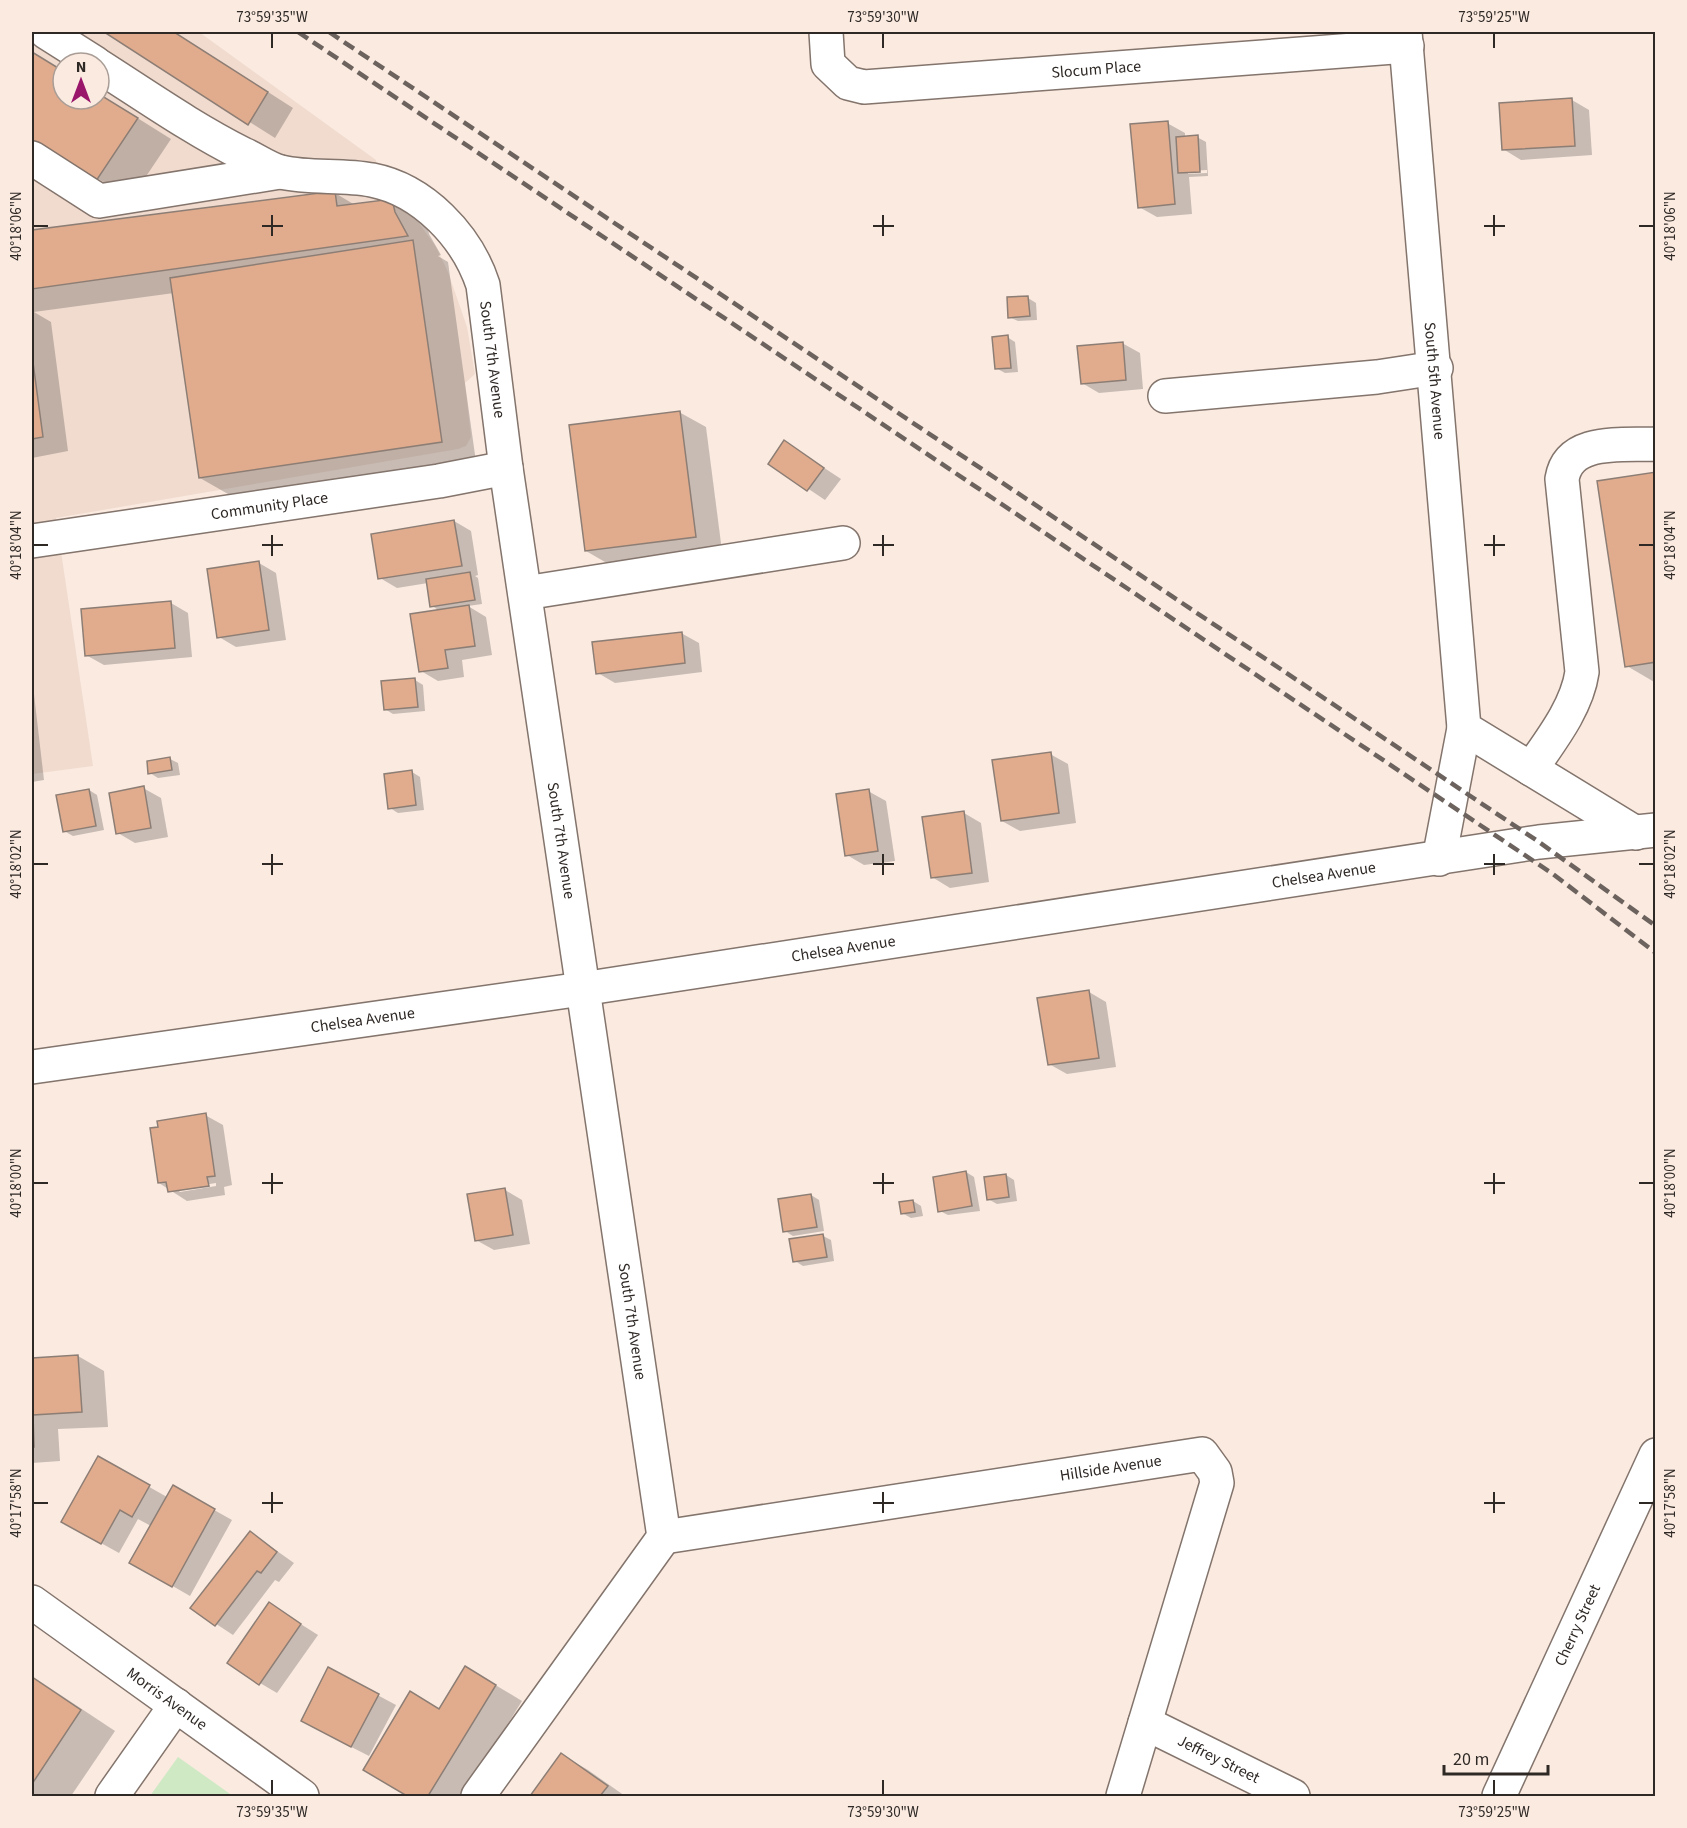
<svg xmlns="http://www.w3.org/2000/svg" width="1687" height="1828" viewBox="0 0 1687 1828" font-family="'Source Sans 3',sans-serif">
<rect width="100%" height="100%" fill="#faeae0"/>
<path fill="#f1dbcf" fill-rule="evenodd" d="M32,32H199L376,160L379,190L406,205L436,247L448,272L467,327L475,374L465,383L471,437L466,446L458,449L56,518L93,766L32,774ZM63,63H99V99H63Z"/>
<polygon fill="#cfe9c5" points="178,1757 233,1796 150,1796"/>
<g fill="#0003" fill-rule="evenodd">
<polygon points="106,32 174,32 293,108 275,138"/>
<polygon points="32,52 63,72 63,99 99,99 99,94 171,139 131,199 32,138"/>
<polygon points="1572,100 1589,110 1592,155 1521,160 1503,149"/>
<path d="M1167,123L1185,133V138L1197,137L1206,142L1208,176L1189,177L1192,214L1157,217L1139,207ZM1207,170V173L1188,174V171Z"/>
<polygon points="335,193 355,205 391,200 426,220 429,234 441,255 438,256 448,262 476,462 235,498 200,478 174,293 34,312 51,322 68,451 32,458 32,232"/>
<polygon points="1028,298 1036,303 1037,320 1018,321 1009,317"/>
<polygon points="1007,337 1015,342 1018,372 1005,373 996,368"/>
<polygon points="1122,343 1140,353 1143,389 1099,393 1082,383"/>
<polygon points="679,412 706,427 722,551 612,566 586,551"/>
<polygon points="785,442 841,479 825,500 770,463"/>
<polygon points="1656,474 1656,683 1627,666"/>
<polygon points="454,521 471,531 478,575 475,576 478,578 482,604 468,606 486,617 492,655 462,660 464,677 438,681 421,671 440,611 432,606 428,583 397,588 380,578"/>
<polygon points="259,563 276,573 286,640 236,647 219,637"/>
<polygon points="171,603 188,613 192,657 104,665 86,655"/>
<polygon points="681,633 699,643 702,672 615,683 598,673"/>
<polygon points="32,677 44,780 32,782"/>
<polygon points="415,680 423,685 425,711 393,714 385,709"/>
<polygon points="1050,754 1068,764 1076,823 1020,831 1002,821"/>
<polygon points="170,759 178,763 180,775 158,778 150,773"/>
<polygon points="412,772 420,777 424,810 398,813 390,808"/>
<polygon points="143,788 161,798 168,837 135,843 118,833"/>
<polygon points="89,790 97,795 104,830 73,836 64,831"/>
<polygon points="868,791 886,801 895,861 864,865 847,855"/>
<polygon points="964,813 981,823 989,882 950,888 932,877"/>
<polygon points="1089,992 1106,1002 1116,1067 1067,1074 1049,1064"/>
<path d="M205,1115L223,1125L232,1185L224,1187L225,1195L187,1201L159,1183ZM216,1183V1186L180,1192L177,1189Z"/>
<polygon points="966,1172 974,1177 980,1211 948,1215 940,1211"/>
<polygon points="1006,1175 1014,1180 1017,1201 997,1204 988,1199"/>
<polygon points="505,1190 522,1200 530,1244 494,1250 476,1240"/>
<polygon points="811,1195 819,1200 824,1231 793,1236 785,1231"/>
<polygon points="913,1201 921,1206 923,1216 911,1218 902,1213"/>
<polygon points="823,1236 831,1240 834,1261 803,1266 795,1261"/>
<polygon points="78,1356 104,1371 108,1427 58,1429 60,1461 32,1463 32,1359"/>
<polygon points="98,1458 167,1497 173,1487 232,1520 190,1596 131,1562 151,1526 138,1519 119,1553 63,1522"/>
<polygon points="250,1532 294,1563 279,1582 275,1580 233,1635 192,1608"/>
<polygon points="269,1604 318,1635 277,1693 260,1683"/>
<polygon points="329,1669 396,1705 369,1756 320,1731"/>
<polygon points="32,1676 115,1731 71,1796 32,1796"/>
<polygon points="492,1683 522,1701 463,1796 410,1796 365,1769"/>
<polygon points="562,1755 588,1770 625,1796 532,1796"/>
</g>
<g fill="#e1ac8d" stroke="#8d7e75" stroke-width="1.5">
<polygon points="104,32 174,32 268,92 248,125"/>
<polygon points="32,52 63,71 63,99 99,99 99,94 138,118 96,181 32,140"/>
<polygon points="1572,98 1575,146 1502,150 1499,103"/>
<polygon points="1168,121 1175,204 1138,208 1130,124"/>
<polygon points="1198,135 1200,172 1178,173 1176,137"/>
<polygon points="335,191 337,206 392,199 395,212 408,236 32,289 32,230"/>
<polygon points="413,240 442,442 199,478 170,278"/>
<polygon points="1028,296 1030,316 1008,318 1007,297"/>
<polygon points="1008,335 1011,368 995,369 992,337"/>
<polygon points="1123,342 1126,380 1081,384 1077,346"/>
<polygon points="32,355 43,437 32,439"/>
<polygon points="680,411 696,537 585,551 569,425"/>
<polygon points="784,440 824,468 807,491 768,464"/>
<polygon points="1656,472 1656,662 1625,667 1597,481"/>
<polygon points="454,520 462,566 378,579 371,534"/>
<polygon points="259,561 269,630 217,638 207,569"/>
<polygon points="470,572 475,600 430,607 426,579"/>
<polygon points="171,601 175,648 85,656 81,609"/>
<polygon points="469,605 475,646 445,650 448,668 419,672 410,614"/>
<polygon points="682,632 685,663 596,674 592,642"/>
<polygon points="415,678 418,707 384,710 381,681"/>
<polygon points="1051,752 1059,813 1001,821 992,760"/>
<polygon points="170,757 172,770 148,774 147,761"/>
<polygon points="412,770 416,805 388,809 384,774"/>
<polygon points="144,786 151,828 116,834 109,793"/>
<polygon points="89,789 96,826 63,832 56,795"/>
<polygon points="869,789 878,851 845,856 836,794"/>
<polygon points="964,811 972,873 931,878 922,817"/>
<polygon points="1089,990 1099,1058 1048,1065 1037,998"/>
<polygon points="206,1113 215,1176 207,1177 209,1186 168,1192 166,1182 158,1183 150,1128 158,1127 157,1121"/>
<polygon points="966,1171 972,1206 938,1212 933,1177"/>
<polygon points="1006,1174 1009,1197 987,1200 984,1177"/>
<polygon points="505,1188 513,1235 475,1241 467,1194"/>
<polygon points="811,1194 817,1227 783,1232 778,1199"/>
<polygon points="913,1200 915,1212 901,1214 899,1202"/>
<polygon points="823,1234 827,1257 793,1262 789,1239"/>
<polygon points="78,1355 82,1412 33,1415 34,1447 32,1447 32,1358"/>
<polygon points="98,1456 150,1485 132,1517 120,1510 101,1544 61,1522"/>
<polygon points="173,1485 215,1509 172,1587 129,1563"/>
<polygon points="250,1531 277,1552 261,1573 257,1571 215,1626 190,1608"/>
<polygon points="269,1602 301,1624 259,1685 227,1663"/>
<polygon points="465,1666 496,1685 428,1796 407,1796 363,1770 410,1691 439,1709"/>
<polygon points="328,1667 379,1694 351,1747 301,1721"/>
<polygon points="32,1677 81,1710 32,1784"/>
<polygon points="561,1753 608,1786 600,1796 530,1796"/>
</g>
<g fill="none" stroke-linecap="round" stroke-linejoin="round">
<defs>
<g id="minor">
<polyline points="46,32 95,63"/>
<path id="s1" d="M826,32L828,64L848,83L864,87L1407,46"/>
<path id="s2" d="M1405,32L1464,728L1636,833"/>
<path id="s3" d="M99,66C146,96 193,129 243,154C255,159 268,169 281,172C310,179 342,174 372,180C423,190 467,236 483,285L506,468L664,1537L478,1796"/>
<polyline points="32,158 99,201 280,172"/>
<polyline points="1165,396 1377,377 1436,368"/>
<path id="s4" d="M32,541L439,481L506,468"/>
<polyline points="525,593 843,543"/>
<path d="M1531,769C1551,740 1577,707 1582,672L1562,479C1569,437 1623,446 1656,444"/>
<polyline points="1439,859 1464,728"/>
<path id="s5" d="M32,1067L582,989L1539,842L1656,830"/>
<path id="s6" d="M664,1537L1202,1454L1215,1472L1217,1483L1123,1796"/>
<path id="s7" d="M32,1602L302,1796"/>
<path id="s8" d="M1145,1723L1293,1796"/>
<polyline points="112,1796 176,1705"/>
<path id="s9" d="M1499,1796L1656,1455"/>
</g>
</defs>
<use href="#minor" stroke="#83746c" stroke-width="36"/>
<use href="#minor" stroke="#fff" stroke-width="33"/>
<g stroke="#6d635e" stroke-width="4.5" stroke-dasharray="12 6" stroke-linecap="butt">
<polyline points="298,32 1553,874 1656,953"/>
<polyline points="329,32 1539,842 1656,926"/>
</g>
</g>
<path fill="none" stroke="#2f2926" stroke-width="2" d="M272,33V48M883,33V48M1494,33V48M272,215V236M883,215V236M1494,215V236M33,226H48M262,226H283M873,226H894M1484,226H1505M1639,226H1654M272,535V556M883,535V556M1494,535V556M33,545H48M262,545H283M873,545H894M1484,545H1505M1639,545H1654M272,854V875M883,854V875M1494,854V875M33,864H48M262,864H283M873,864H894M1484,864H1505M1639,864H1654M272,1173V1194M883,1173V1194M1494,1173V1194M33,1183H48M262,1183H283M873,1183H894M1484,1183H1505M1639,1183H1654M272,1492V1513M883,1492V1513M1494,1492V1513M33,1503H48M262,1503H283M873,1503H894M1484,1503H1505M1639,1503H1654M272,1780V1795M883,1780V1795M1494,1780V1795"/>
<g text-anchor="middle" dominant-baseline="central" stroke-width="4.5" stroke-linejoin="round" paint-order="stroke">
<g font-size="16" fill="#2f2926" stroke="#faeae0">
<text stroke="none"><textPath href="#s1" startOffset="309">Slocum Place</textPath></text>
<text stroke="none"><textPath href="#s3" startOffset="537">South 7th Avenue</textPath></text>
<text stroke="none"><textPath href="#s2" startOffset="350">South 5th Avenue</textPath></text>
<text stroke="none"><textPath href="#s4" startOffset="240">Community Place</textPath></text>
<text stroke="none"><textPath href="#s3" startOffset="1023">South 7th Avenue</textPath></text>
<text stroke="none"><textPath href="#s5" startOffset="1306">Chelsea Avenue</textPath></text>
<text stroke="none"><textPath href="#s5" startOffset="820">Chelsea Avenue</textPath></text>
<text stroke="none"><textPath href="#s5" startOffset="334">Chelsea Avenue</textPath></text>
<text stroke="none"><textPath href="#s3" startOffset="1509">South 7th Avenue</textPath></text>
<text stroke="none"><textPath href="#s6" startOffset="452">Hillside Avenue</textPath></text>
<text stroke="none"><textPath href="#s9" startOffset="188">Cherry Street</textPath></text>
<text stroke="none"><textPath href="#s7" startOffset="166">Morris Avenue</textPath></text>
<text stroke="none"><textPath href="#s8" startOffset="82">Jeffrey Street</textPath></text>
</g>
</g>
<rect width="1687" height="1828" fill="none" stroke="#faeae0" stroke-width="66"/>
<g transform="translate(81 81)"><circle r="28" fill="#faeae0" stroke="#a99d96" stroke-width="1.5"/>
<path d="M0-4.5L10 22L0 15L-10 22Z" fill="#99166b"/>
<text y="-9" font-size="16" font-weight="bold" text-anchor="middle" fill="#2f2926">N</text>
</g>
<path d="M1444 1765v9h104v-9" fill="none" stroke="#2f2926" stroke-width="3"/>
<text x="1453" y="1765" font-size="18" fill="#2f2926" stroke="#faeae0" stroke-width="4.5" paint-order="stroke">20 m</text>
<rect x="33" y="33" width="1621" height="1762" fill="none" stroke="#2f2926" stroke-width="2"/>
<g font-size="15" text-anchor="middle" fill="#2f2926">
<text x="272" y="22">73°59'35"W</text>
<text x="883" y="22">73°59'30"W</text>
<text x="1494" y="22">73°59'25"W</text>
<text transform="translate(16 226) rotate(-90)" y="5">40°18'06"N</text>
<text transform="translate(1670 226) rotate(-90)" y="5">40°18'06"N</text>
<text transform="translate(16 545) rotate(-90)" y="5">40°18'04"N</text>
<text transform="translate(1670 545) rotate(-90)" y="5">40°18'04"N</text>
<text transform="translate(16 864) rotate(-90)" y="5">40°18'02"N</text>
<text transform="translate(1670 864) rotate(-90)" y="5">40°18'02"N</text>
<text transform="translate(16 1183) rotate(-90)" y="5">40°18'00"N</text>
<text transform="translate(1670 1183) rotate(-90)" y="5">40°18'00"N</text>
<text transform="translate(16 1503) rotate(-90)" y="5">40°17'58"N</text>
<text transform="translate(1670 1503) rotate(-90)" y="5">40°17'58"N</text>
<text x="272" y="1817">73°59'35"W</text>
<text x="883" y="1817">73°59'30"W</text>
<text x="1494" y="1817">73°59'25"W</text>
</g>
</svg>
